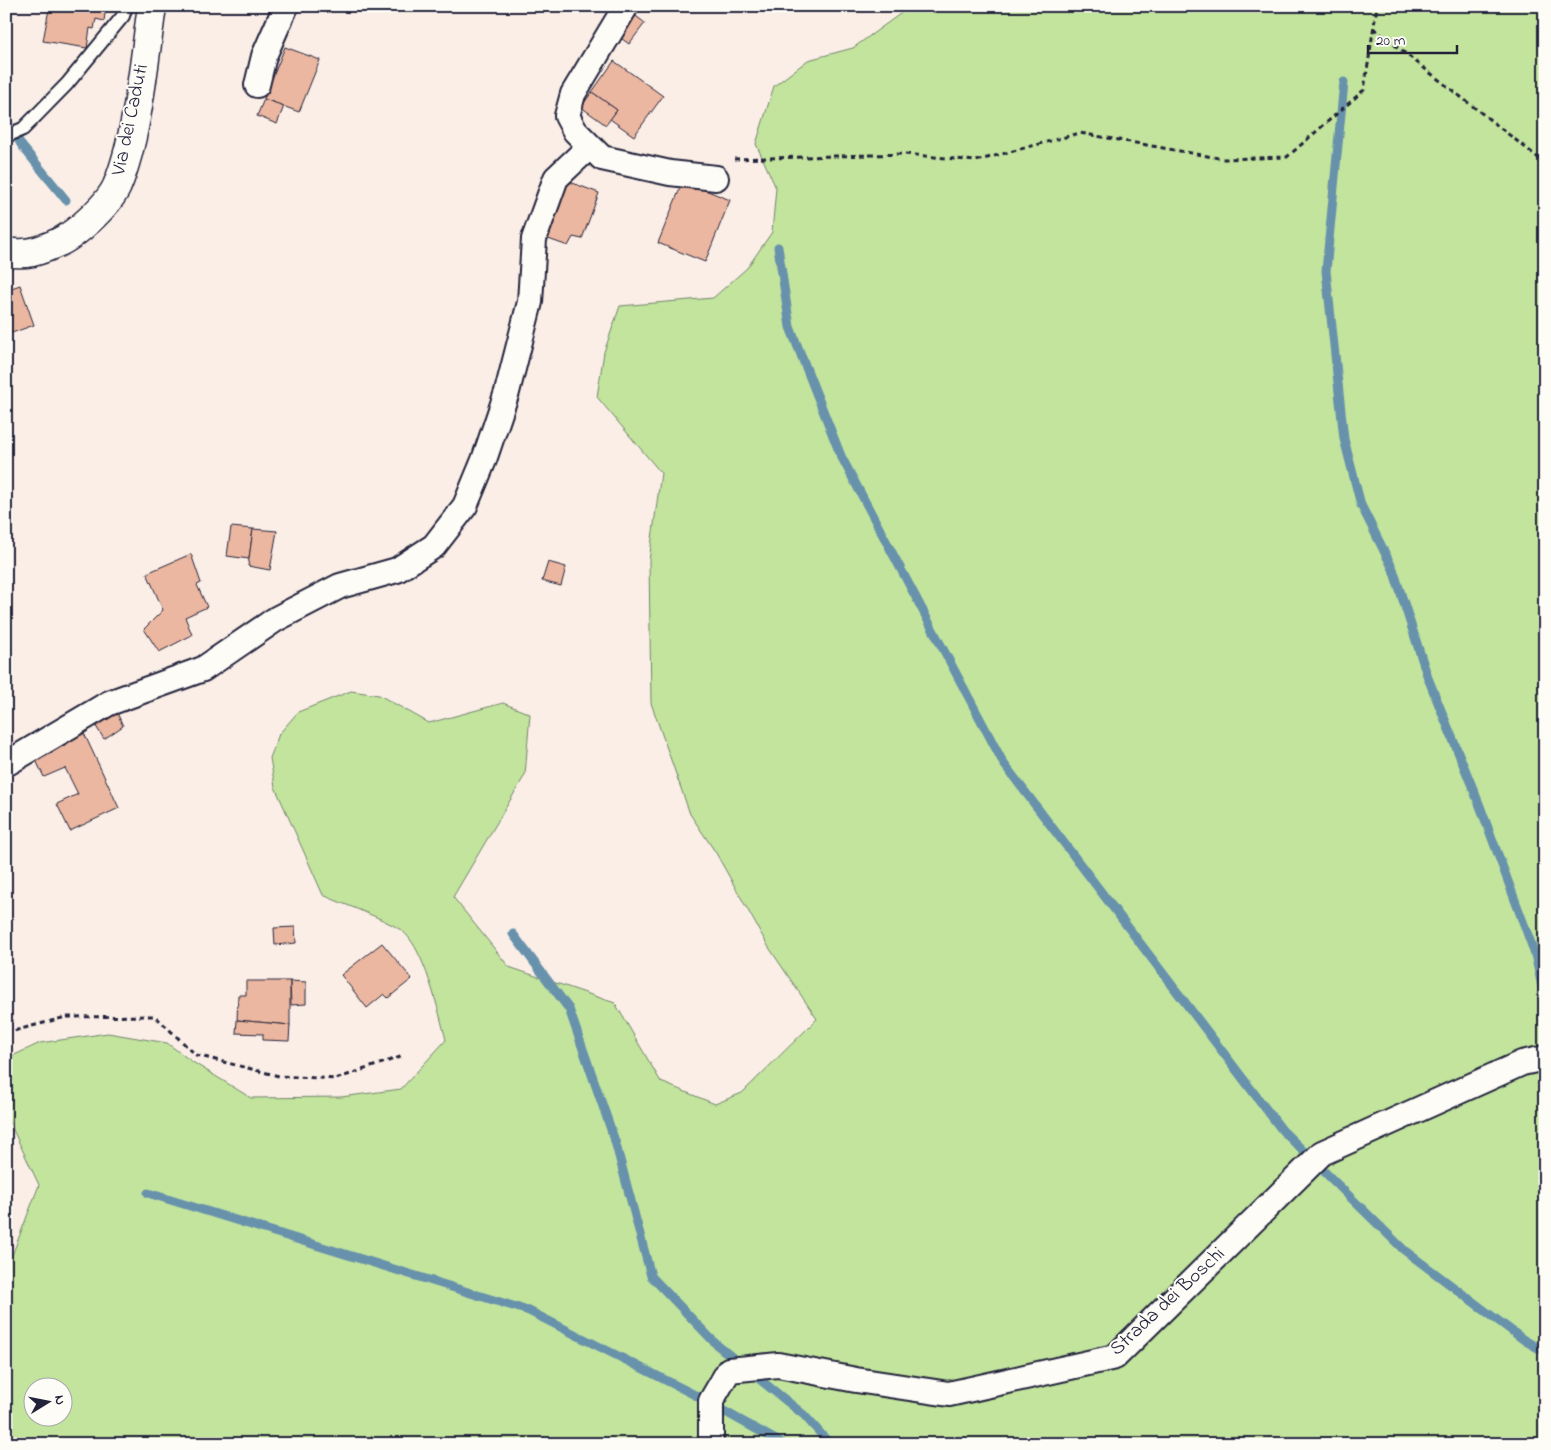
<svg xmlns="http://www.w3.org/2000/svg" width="1551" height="1450" viewBox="0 0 1551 1450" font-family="'Indie Flower',sans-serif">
<rect width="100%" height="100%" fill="#faeee6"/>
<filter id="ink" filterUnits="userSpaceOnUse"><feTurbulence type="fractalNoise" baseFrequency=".02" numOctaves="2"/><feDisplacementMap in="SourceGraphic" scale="10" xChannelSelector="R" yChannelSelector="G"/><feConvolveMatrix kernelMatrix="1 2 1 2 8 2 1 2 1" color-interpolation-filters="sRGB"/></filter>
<g filter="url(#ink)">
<path fill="#c2e49d" stroke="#72836c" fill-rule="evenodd" d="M911,6H1545V1444H6V1271L39,1185L6,1115V1059L40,1043L108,1033L167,1043L191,1061L251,1098L341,1097L401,1089L446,1040C439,1013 424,946 401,930C379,916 347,906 323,895L275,787L270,758L279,734L298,712L351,691L379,695L429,723L503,703L530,714L525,775L453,897L509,967L615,1003L661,1082L715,1104L742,1093L817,1019L768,946L716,853L690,814L651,703L649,561L661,473L597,397L604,352L620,306L713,298L747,268L772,232L776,188L756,144L774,86L808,60L853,48ZM32,1388H62V1418H32Z"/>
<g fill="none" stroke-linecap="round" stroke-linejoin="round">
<g stroke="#6892ac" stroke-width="9">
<polyline points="1344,82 1326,271 1344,439 1361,505 1393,569 1428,678 1480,806 1535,954 1545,1001"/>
<polyline points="6,119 22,146 66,200"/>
<polyline points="778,247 790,327 841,456 1004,764 1282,1130 1404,1250 1524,1340 1545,1352"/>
<polyline points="513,934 569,1009 615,1141 651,1276 717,1345 804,1415 830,1444"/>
<polyline points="148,1193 529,1311 695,1395 783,1444"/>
</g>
</g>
<g fill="#ecb7a0" stroke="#22223b">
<polygon points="56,6 106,6 104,21 96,19 94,29 90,28 87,48 43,41 49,9 55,9"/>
<polygon points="624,7 645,23 629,44 607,28"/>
<polygon points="285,47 320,60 299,112 264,99"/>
<polygon points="614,61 663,96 634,136 610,119 617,110 592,92"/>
<polygon points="592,92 617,110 606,125 581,107"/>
<polygon points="264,99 284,106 277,124 257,116"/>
<polygon points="562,179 599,193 582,239 573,237 568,246 540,236"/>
<polygon points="683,181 730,200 705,262 658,243"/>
<polygon points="20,285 34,325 6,335 6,290"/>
<polygon points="231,527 253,529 249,559 227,556"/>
<polygon points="253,529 277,531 270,570 248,566"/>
<polygon points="191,554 201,583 197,585 207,607 185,617 192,635 159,652 144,629 163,610 147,573"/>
<polygon points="548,562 566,567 561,586 542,581"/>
<polygon points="113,704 123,726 104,739 92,720"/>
<polygon points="82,729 119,808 70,831 57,804 78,794 65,768 44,777 32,752"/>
<polygon points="295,927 296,943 275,945 274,928"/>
<polygon points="382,943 412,979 388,998 384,994 367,1008 341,975"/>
<polygon points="246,981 290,981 290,1025 237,1020 238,995 246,995"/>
<polygon points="290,981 306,982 306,1004 291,1005"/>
<polygon points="237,1020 290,1025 289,1041 263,1040 263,1034 236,1033"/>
</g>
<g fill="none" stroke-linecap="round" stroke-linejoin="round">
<defs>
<polyline id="lane" points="6,136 23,129 67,84 123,16 126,6"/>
<g id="street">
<polyline points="626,6 573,94 567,116 575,131 602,158 670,173 716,178"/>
<polyline points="257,85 264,56 286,6"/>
<polyline points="6,764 109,703 203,669 276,619 340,586 397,570 434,546 465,506 484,460 507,392 530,302 534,239 556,178 588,148"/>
<polyline points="711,1444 711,1401 729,1370 778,1365 856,1380 949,1394 1115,1357 1322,1153 1522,1063 1545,1058"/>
</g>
<path id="secondary" d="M6,252C26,256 39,251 57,243C76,235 109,204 117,186C138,135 144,62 152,6"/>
</defs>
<use href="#lane" stroke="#22223b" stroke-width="16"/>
<use href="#street" stroke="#22223b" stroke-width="28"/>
<use href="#secondary" stroke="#22223b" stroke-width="31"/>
<g stroke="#22223b" stroke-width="3" stroke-dasharray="5 4" stroke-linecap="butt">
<polyline points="1373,28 1545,163"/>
<polyline points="734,159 905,154 976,161 1080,133 1224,159 1287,157 1364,90 1377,6"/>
<polyline points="6,1033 66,1017 155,1016 196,1055 279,1076 336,1079 403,1056"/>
</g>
<use href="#lane" stroke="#fdfcf7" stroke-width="12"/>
<use href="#street" stroke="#fdfcf7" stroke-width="24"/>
<use href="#secondary" stroke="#fdfcf7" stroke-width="28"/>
</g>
</g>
<g text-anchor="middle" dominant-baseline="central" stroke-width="4" stroke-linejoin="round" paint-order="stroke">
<g font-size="20" fill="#22223b" stroke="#fdfcf7">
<text transform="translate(131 120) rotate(-78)">Via dei Caduti</text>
<text transform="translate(1168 1302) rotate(-43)">Strada dei Boschi</text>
</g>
</g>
<rect width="1551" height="1450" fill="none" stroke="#fdfcf7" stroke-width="25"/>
<rect x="12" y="12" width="1526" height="1425" fill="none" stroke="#22223b" stroke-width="2" filter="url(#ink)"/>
<g transform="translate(48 1402) rotate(80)"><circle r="24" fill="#fdfcf7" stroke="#a5a5ac"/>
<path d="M0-4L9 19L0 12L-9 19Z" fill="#22223b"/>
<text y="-8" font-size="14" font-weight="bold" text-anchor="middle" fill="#22223b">N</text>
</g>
<path d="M1368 45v8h89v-8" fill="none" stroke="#22223b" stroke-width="2.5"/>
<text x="1376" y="45" font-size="15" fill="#22223b" stroke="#fdfcf7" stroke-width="4" paint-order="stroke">20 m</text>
</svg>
